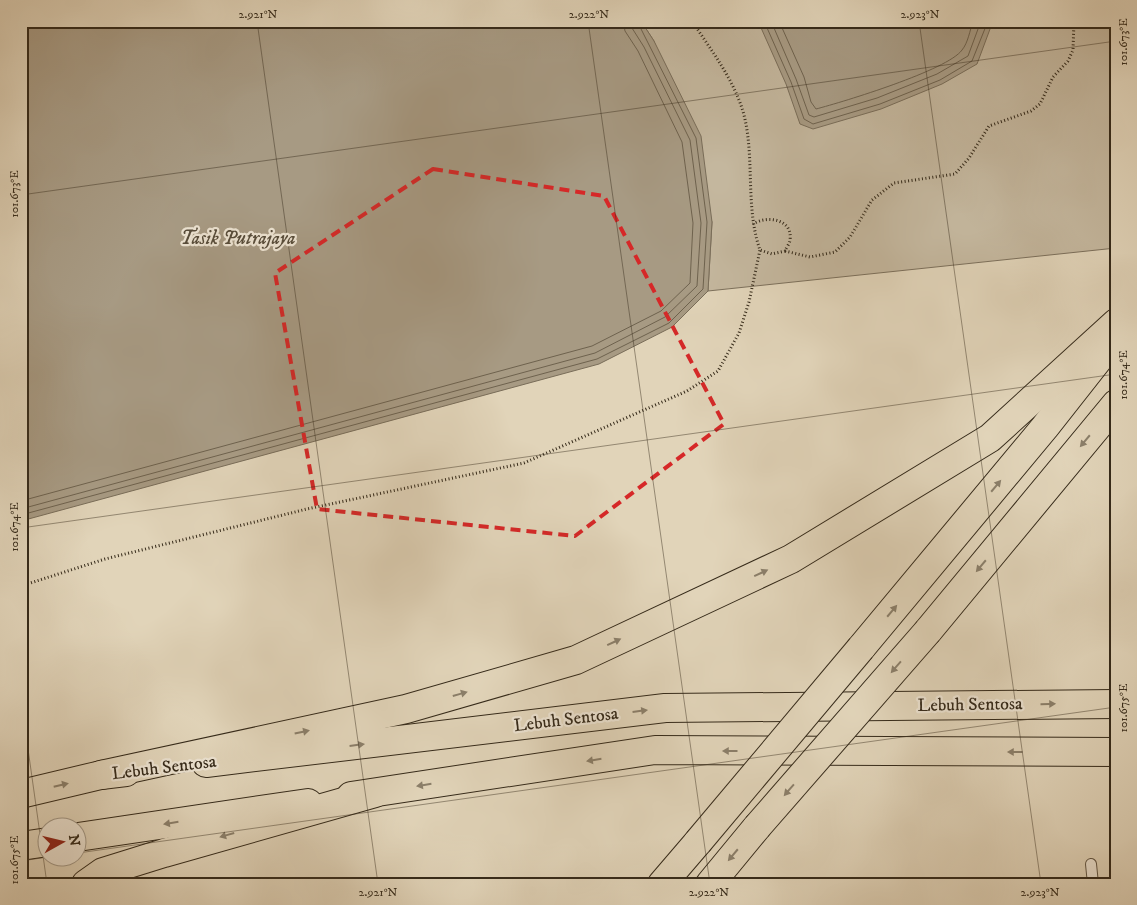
<svg xmlns="http://www.w3.org/2000/svg" width="1137" height="905" viewBox="0 0 1137 905" font-family="'IM FELL DW Pica',serif">
<rect width="100%" height="100%" fill="#e1d4b9"/>
<filter id="stains"><feTurbulence type="fractalNoise" baseFrequency=".004" numOctaves="4"/><feColorMatrix values="0 0 0 0 .2 0 0 0 0 .09 0 0 0 0 .02 0 0 0 .5 -.17"/></filter>
<radialGradient id="worn" r=".72"><stop offset=".6" stop-color="#630" stop-opacity="0"/><stop offset="1" stop-color="#630" stop-opacity=".3"/></radialGradient>
<polygon fill="#c4b79e" stroke="#7c705c" points="641,21 1116,21 1116,248 708,291 712,222 654,41"/>
<g fill="#a79a83" stroke="#796d59">
<polygon points="21,21 641,21 654,41 701,136 712,222 708,291 672,327 599,364 21,521"/>
<polygon points="758,21 993,21 977,64 942,84 881,109 813,129 800,124 786,84"/>
</g>
<g fill="none" stroke-linecap="round" stroke-linejoin="round">
<g stroke="#6e624e" stroke-width="1">
<polyline points="764,21 791,82 804,119 813,124 880,104 940,80 972,61 988,21"/>
<polyline points="771,21 796,79 809,115 814,117 877,98 937,74 968,56 981,21"/>
<path d="M779,21L804,77L811,102L816,109C843,102 948,70 962,50C968,43 970,30 973,21"/>
<polyline points="21,501 592,346 661,311 690,283 693,223 682,142 638,51 625,31 623,21"/>
<polyline points="21,509 595,353 665,317 697,286 701,223 690,140 644,47 632,28 631,21"/>
<polyline points="21,515 597,359 669,323 703,289 707,222 696,138 637,21"/>
</g>
<defs>
<polyline id="service" points="1091,864 1093,884"/>
<g id="primary">
<polyline points="206,763 665,708 1116,704"/>
<polyline points="21,794 101,775 126,772"/>
<polyline points="351,796 655,750 1116,752"/>
<polyline points="78,837 308,803"/>
<polyline points="21,846 48,842"/>
</g>
<g id="motorway">
<polyline points="928,631 1116,404"/>
<polyline points="861,648 1045,427 1104,352"/>
<polyline points="101,775 406,709 576,660 791,559 990,438 1116,323"/>
<polyline points="86,884 103,872 164,853 375,793"/>
<polyline points="662,884 698,842"/>
<polyline points="710,884 757,827"/>
</g>
</defs>
<use href="#service" stroke="#605442" stroke-width="12"/>
<use href="#primary" stroke="#352a1a" stroke-width="30"/>
<use href="#motorway" stroke="#352a1a" stroke-width="30"/>
<g stroke="#352a1a" stroke-width="3" stroke-dasharray="1 2.5" stroke-linecap="butt">
<path d="M692,21C711,50 735,81 744,115C755,159 745,207 760,250L772,254L785,251C786,248 790,243 790,240C793,219 767,215 753,224"/>
<polyline points="785,251 810,257 835,252 850,237 872,200 894,183 955,174 969,158 989,126 1031,111 1040,104 1053,77 1068,61 1073,50 1074,21"/>
<polyline points="21,586 105,559 307,509 524,463 687,391 718,371 739,333 749,302 760,250"/>
</g>
<use href="#service" stroke="#ece3d2" stroke-width="10"/>
<use href="#primary" stroke="#e1d4b9" stroke-width="28"/>
<use href="#motorway" stroke="#e1d4b9" stroke-width="28"/>
<defs>
<g id="motorway-bridge">
<polyline points="757,827 928,631"/>
<polyline points="698,842 861,648"/>
</g>
</defs>
<use href="#motorway-bridge" stroke="#352a1a" stroke-width="30" stroke-linecap="butt"/>
<use href="#motorway-bridge" stroke="#e1d4b9" stroke-width="28"/>
</g>
<defs><path id="oneway-solid" d="M-6-.8H1V-3.2L6.5 0L1 3.2V.8H-6Z" transform="scale(1.25)"/></defs>
<g fill="#8b7f6a">
<use href="#oneway-solid" transform="translate(1085 441) rotate(130)"/>
<use href="#oneway-solid" transform="translate(996 486) rotate(-50)"/>
<use href="#oneway-solid" transform="translate(981 566) rotate(130)"/>
<use href="#oneway-solid" transform="translate(761 573) rotate(-25)"/>
<use href="#oneway-solid" transform="translate(892 611) rotate(-50)"/>
<use href="#oneway-solid" transform="translate(614 642) rotate(-25)"/>
<use href="#oneway-solid" transform="translate(896 667) rotate(131)"/>
<use href="#oneway-solid" transform="translate(460 694) rotate(-16)"/>
<use href="#oneway-solid" transform="translate(1048 704) rotate(-1)"/>
<use href="#oneway-solid" transform="translate(640 711) rotate(-7)"/>
<use href="#oneway-solid" transform="translate(302 732) rotate(-12)"/>
<use href="#oneway-solid" transform="translate(357 745) rotate(-7)"/>
<use href="#oneway-solid" transform="translate(730 751) rotate(-180)"/>
<use href="#oneway-solid" transform="translate(1015 752) rotate(-180)"/>
<use href="#oneway-solid" transform="translate(594 760) rotate(171)"/>
<use href="#oneway-solid" transform="translate(61 785) rotate(-13)"/>
<use href="#oneway-solid" transform="translate(424 785) rotate(171)"/>
<use href="#oneway-solid" transform="translate(789 790) rotate(131)"/>
<use href="#oneway-solid" transform="translate(171 823) rotate(171)"/>
<use href="#oneway-solid" transform="translate(227 835) rotate(164)"/>
<use href="#oneway-solid" transform="translate(733 855) rotate(130)"/>
</g>
<path fill="none" stroke="#d62828" stroke-width="4" stroke-dasharray="10 6" stroke-linejoin="round" d="M433,169L604,196L724,424L575,536L317,509L275,273Z"/>
<path fill="none" stroke="#352a1a" stroke-width="1" stroke-opacity="0.45" d="M257,21L378,884M588,21L710,884M919,21L1041,884M21,195L1116,41M21,528L1116,374M21,699L47,884M78,853L1116,707M21,861L48,857"/>
<g text-anchor="middle" dominant-baseline="central" stroke-width="4.5" stroke-linejoin="round" paint-order="stroke">
<g font-size="18" fill="#352a1a" stroke="#ece3d2">
<text transform="translate(970 705) rotate(-1)">Lebuh Sentosa</text>
<text transform="translate(566 720) rotate(-7)">Lebuh Sentosa</text>
<text transform="translate(164 768) rotate(-7)">Lebuh Sentosa</text>
</g>
<g font-size="19" font-style="italic" fill="#574c3a" stroke="#ece3d2">
<text x="238" y="238">Tasik Putrajaya</text>
</g>
</g>
<rect width="1137" height="905" fill="none" stroke="#e1d4b9" stroke-width="55"/>
<g transform="translate(62 842) rotate(82)"><circle r="24" fill="#ece3d2" stroke="#a39988"/>
<path d="M0-4L9 19L0 12L-9 19Z" fill="#8f2418"/>
<text y="-8" font-size="14" font-weight="bold" text-anchor="middle" fill="#352a1a">N</text>
</g>
<rect x="28" y="28" width="1082" height="850" fill="none" stroke="#352a1a" stroke-width="2"/>
<g font-size="12" text-anchor="middle" fill="#352a1a">
<text x="258" y="18">2.921°N</text>
<text x="589" y="18">2.922°N</text>
<text x="920" y="18">2.923°N</text>
<text transform="translate(1123 42) rotate(-90)" y="4">101.673°E</text>
<text transform="translate(14 194) rotate(-90)" y="4">101.673°E</text>
<text transform="translate(1123 375) rotate(-90)" y="4">101.674°E</text>
<text transform="translate(14 527) rotate(-90)" y="4">101.674°E</text>
<text transform="translate(1123 708) rotate(-90)" y="4">101.675°E</text>
<text transform="translate(14 860) rotate(-90)" y="4">101.675°E</text>
<text x="378" y="896">2.921°N</text>
<text x="709" y="896">2.922°N</text>
<text x="1040" y="896">2.923°N</text>
</g>
<rect width="100%" height="100%" filter="url(#stains)"/>
<rect width="100%" height="100%" fill="url(#worn)"/>
</svg>
